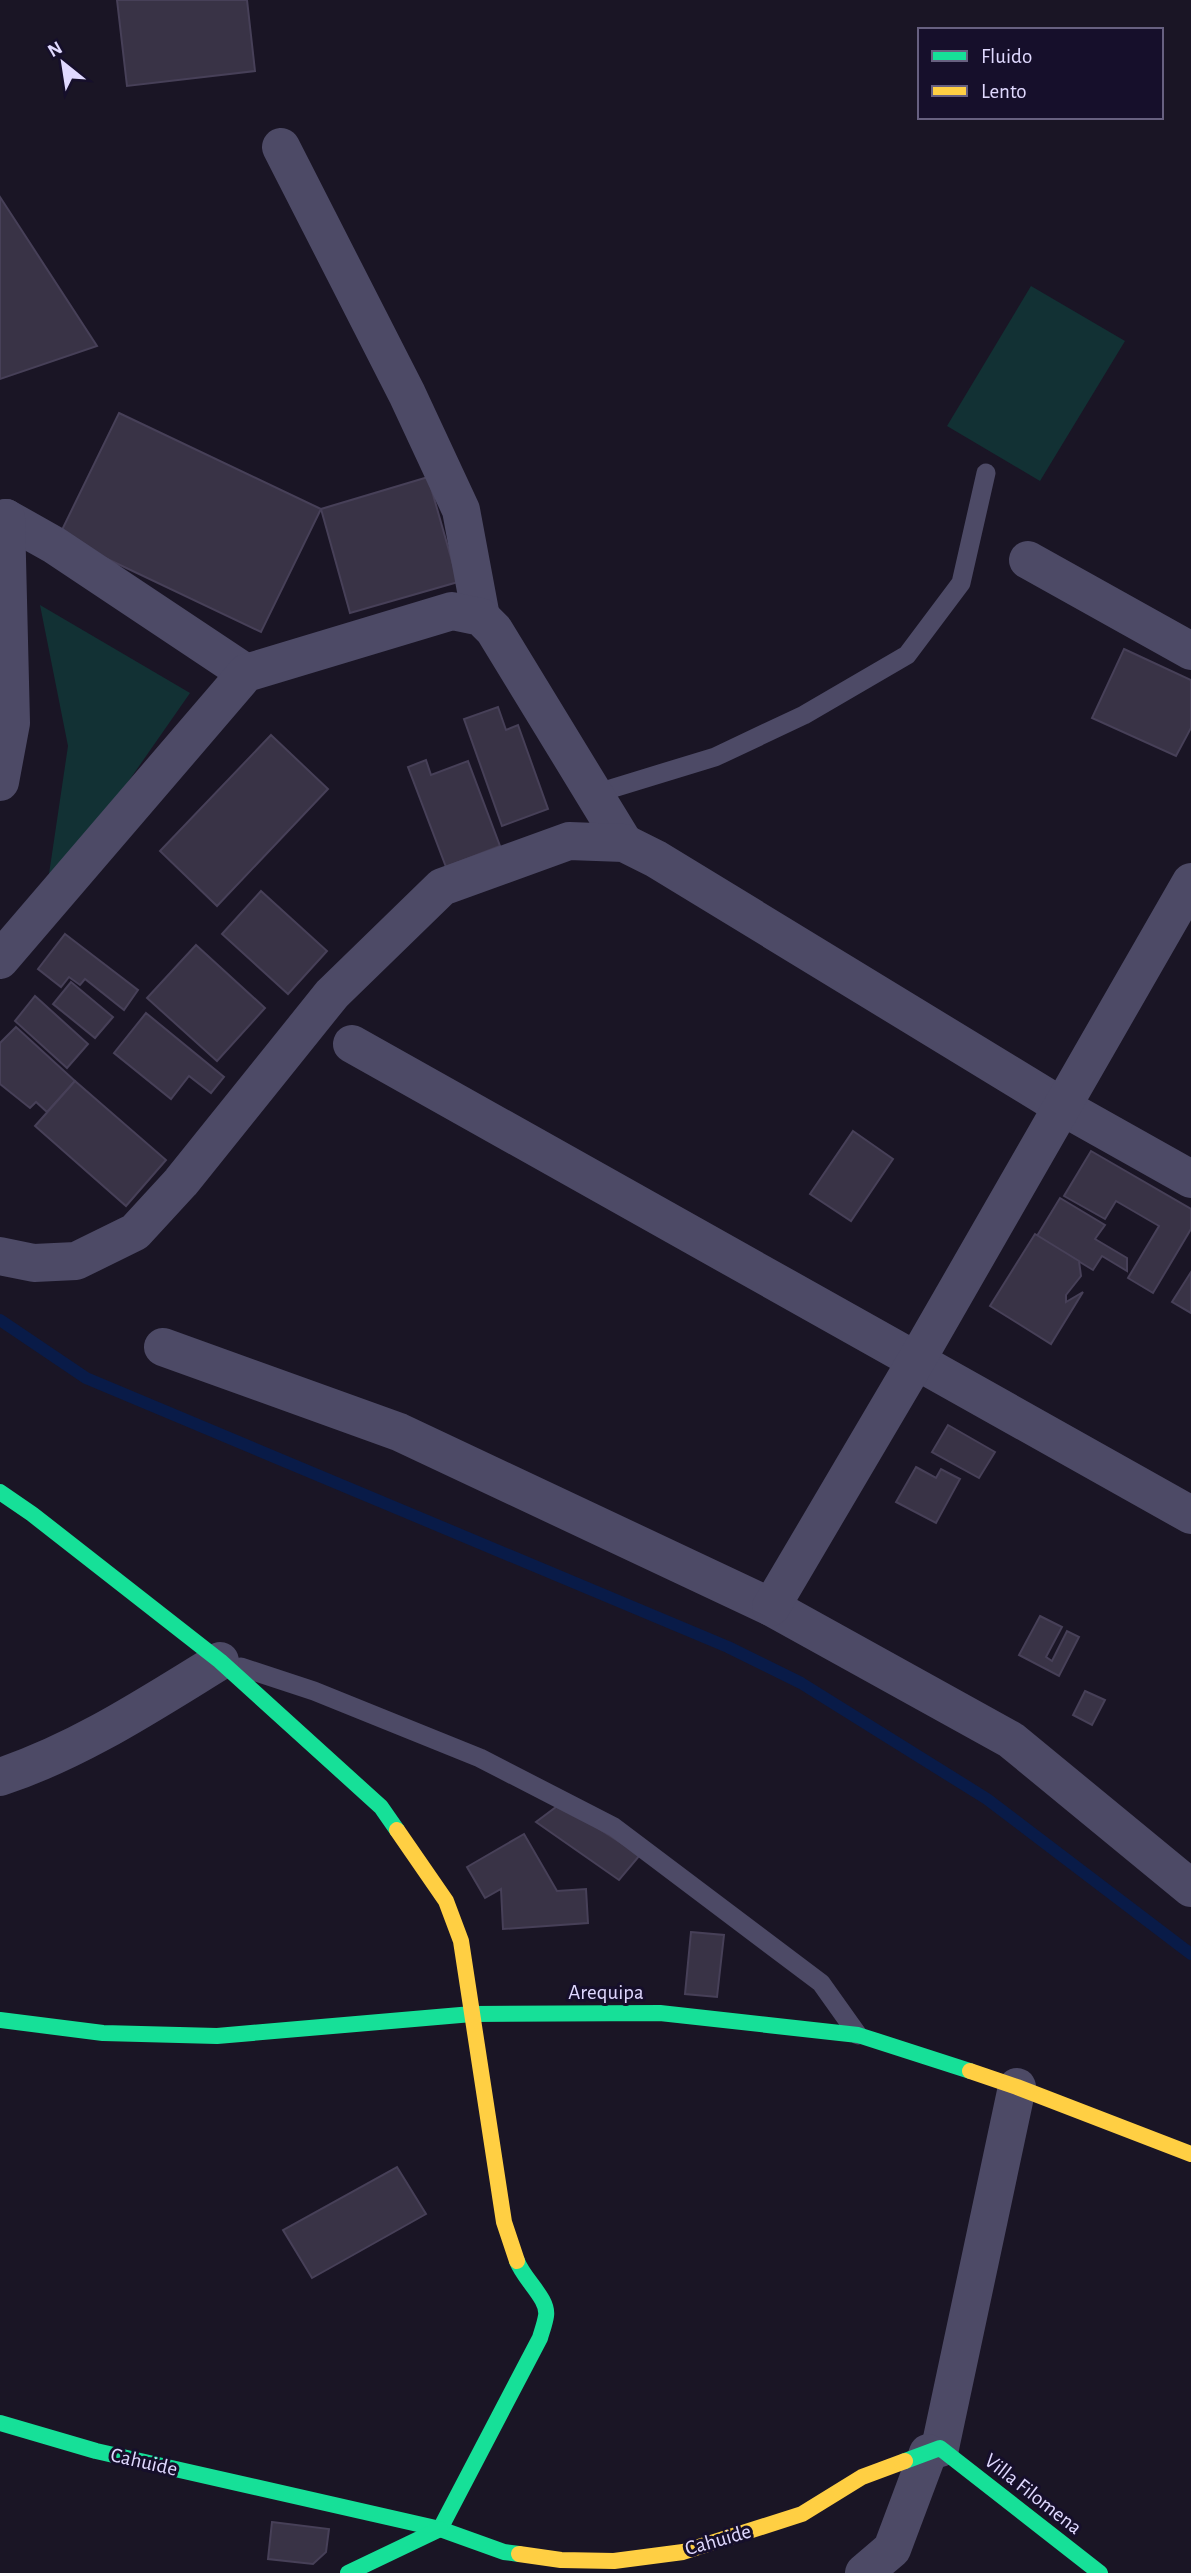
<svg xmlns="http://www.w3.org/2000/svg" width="1191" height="2573" viewBox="0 0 1191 2573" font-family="'Alegreya Sans',sans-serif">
<rect width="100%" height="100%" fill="#1a1525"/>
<g fill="#123134">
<polygon points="1031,286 1125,341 1040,481 947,426"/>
<polygon points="40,605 190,693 45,901 68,746"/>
</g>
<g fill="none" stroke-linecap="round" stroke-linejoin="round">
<polyline stroke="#091b48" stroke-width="12" points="0,1320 86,1378 728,1647 801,1683 987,1799 1191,1954"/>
</g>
<g fill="#393346" stroke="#474058" stroke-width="2">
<polygon points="117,0 247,0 255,71 127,86"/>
<polygon points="0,197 97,346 0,379"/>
<polygon points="119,413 321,509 261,632 59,536"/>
<polygon points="428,477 458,582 350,613 321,509"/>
<polygon points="1124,649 1191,680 1191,728 1176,756 1092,718"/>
<polygon points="498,707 506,730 518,725 548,809 502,826 464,719"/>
<polygon points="271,735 328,789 217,906 160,851"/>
<polygon points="426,760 431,775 468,761 500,846 446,867 408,767"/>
<polygon points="261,891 327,951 288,994 222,934"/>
<polygon points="65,934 138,990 124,1010 85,979 80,985 69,977 61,987 38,969"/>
<polygon points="196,945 265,1008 217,1061 147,998"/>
<polygon points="71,982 113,1017 95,1038 53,1004"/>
<polygon points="35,996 88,1044 67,1068 15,1021"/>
<polygon points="146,1013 224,1077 211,1093 189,1076 171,1099 114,1053"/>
<polygon points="16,1027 75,1081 47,1112 36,1102 30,1108 0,1084 0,1043"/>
<polygon points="75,1081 166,1160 126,1206 35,1126"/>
<polygon points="853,1131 893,1159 851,1221 810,1194"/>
<polygon points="1091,1151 1191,1209 1191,1229 1153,1293 1128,1278 1159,1226 1116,1201 1105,1219 1064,1196"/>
<polygon points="1060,1198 1105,1225 1095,1239 1127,1258 1127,1271 1102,1256 1093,1270 1037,1236"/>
<polygon points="1035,1234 1079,1261 1081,1276 1066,1295 1066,1302 1083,1292 1051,1344 990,1306"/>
<polygon points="1191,1272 1191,1313 1172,1302"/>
<polygon points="948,1425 995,1452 979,1478 932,1452"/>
<polygon points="916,1467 936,1478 941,1469 960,1479 936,1523 896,1502"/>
<polygon points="1040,1616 1062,1627 1046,1657 1052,1661 1067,1631 1079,1637 1059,1676 1019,1655"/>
<polygon points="1085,1691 1105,1700 1092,1725 1073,1715"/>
<polygon points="560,1804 640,1855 619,1880 536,1822"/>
<polygon points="524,1834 557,1891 586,1889 588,1923 503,1929 501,1889 485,1898 467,1867"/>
<polygon points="691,1932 724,1935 717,1997 685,1994"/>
<polygon points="397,2167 426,2214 312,2278 283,2230"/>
<polygon points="272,2522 329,2529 326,2552 313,2564 268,2559"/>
</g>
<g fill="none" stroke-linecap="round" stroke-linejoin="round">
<g stroke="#4d4a66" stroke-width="19">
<polyline points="594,794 715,757 804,715 907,655 961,583 986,473"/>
<polyline points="241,1667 314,1691 480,1758 614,1827 821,1983 858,2035"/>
</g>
<g stroke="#4d4a66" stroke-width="38">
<polyline points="281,147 407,394 461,510 481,617"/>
<polyline points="0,519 6,518 54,545 246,673"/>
<polyline points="1028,560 1191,651"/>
<polyline points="0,782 11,723 6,518"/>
<polyline points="0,960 246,673 452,611 481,617 494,630 624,843"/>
<polyline points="352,1044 1191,1515"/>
<polyline points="0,1256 34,1263 76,1261 135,1232 181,1182 332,994 442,887 569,841 624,843 656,859 1061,1106 1191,1179"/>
<polyline points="163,1347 399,1432 771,1607 1011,1740 1191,1888"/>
<polyline points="771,1607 916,1361 1191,882"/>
<path d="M0,1777C79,1751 150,1704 220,1661"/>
<polyline points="940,2448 1017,2087"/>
<polyline points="864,2573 892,2549 928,2453"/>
</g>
<g stroke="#16e098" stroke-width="16">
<polyline points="0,1492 32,1514 220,1661 381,1807 397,1830"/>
<polyline points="0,2020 103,2033 217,2036 472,2014 660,2013 858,2035 970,2071"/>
<polyline points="0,2423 96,2451 440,2529 504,2552 519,2554"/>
<polyline points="905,2461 940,2448 1100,2573"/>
<path d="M440,2529L540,2338C542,2331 545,2323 546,2316C549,2299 524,2280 517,2261"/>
<polyline points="348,2573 440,2529"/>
</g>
<g stroke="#ffcf43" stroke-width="16">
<polyline points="397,1830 446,1901 461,1941 504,2222 517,2261"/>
<polyline points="970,2071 1017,2087 1191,2154"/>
<polyline points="519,2554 561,2560 614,2561 683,2552 802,2514 862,2477 905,2461"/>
</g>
</g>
<g text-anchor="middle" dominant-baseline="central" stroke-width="6" stroke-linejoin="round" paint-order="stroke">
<g font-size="21" fill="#e0d9ff" stroke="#160f2b">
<text x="606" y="1992">Arequipa</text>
<text transform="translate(144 2462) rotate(13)">Cahuide</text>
<text transform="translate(1033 2494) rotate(38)">Villa Filomena</text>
<text transform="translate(718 2540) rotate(-16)">Cahuide</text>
</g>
</g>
<rect x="918" y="28" width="245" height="91" fill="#160f2b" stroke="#676080" stroke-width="2"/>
<rect x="932" y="51" width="35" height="10" fill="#16e098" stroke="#676080" stroke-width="2"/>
<text x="981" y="63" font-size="21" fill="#e0d9ff">Fluido</text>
<rect x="932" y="86" width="35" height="10" fill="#ffcf43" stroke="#676080" stroke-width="2"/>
<text x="981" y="98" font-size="21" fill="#e0d9ff">Lento</text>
<g transform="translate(63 63) rotate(330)" stroke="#160f2b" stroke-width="5" paint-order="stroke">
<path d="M0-5L12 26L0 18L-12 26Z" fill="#e0d9ff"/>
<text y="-10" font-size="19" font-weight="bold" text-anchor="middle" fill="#e0d9ff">N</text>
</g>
</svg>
